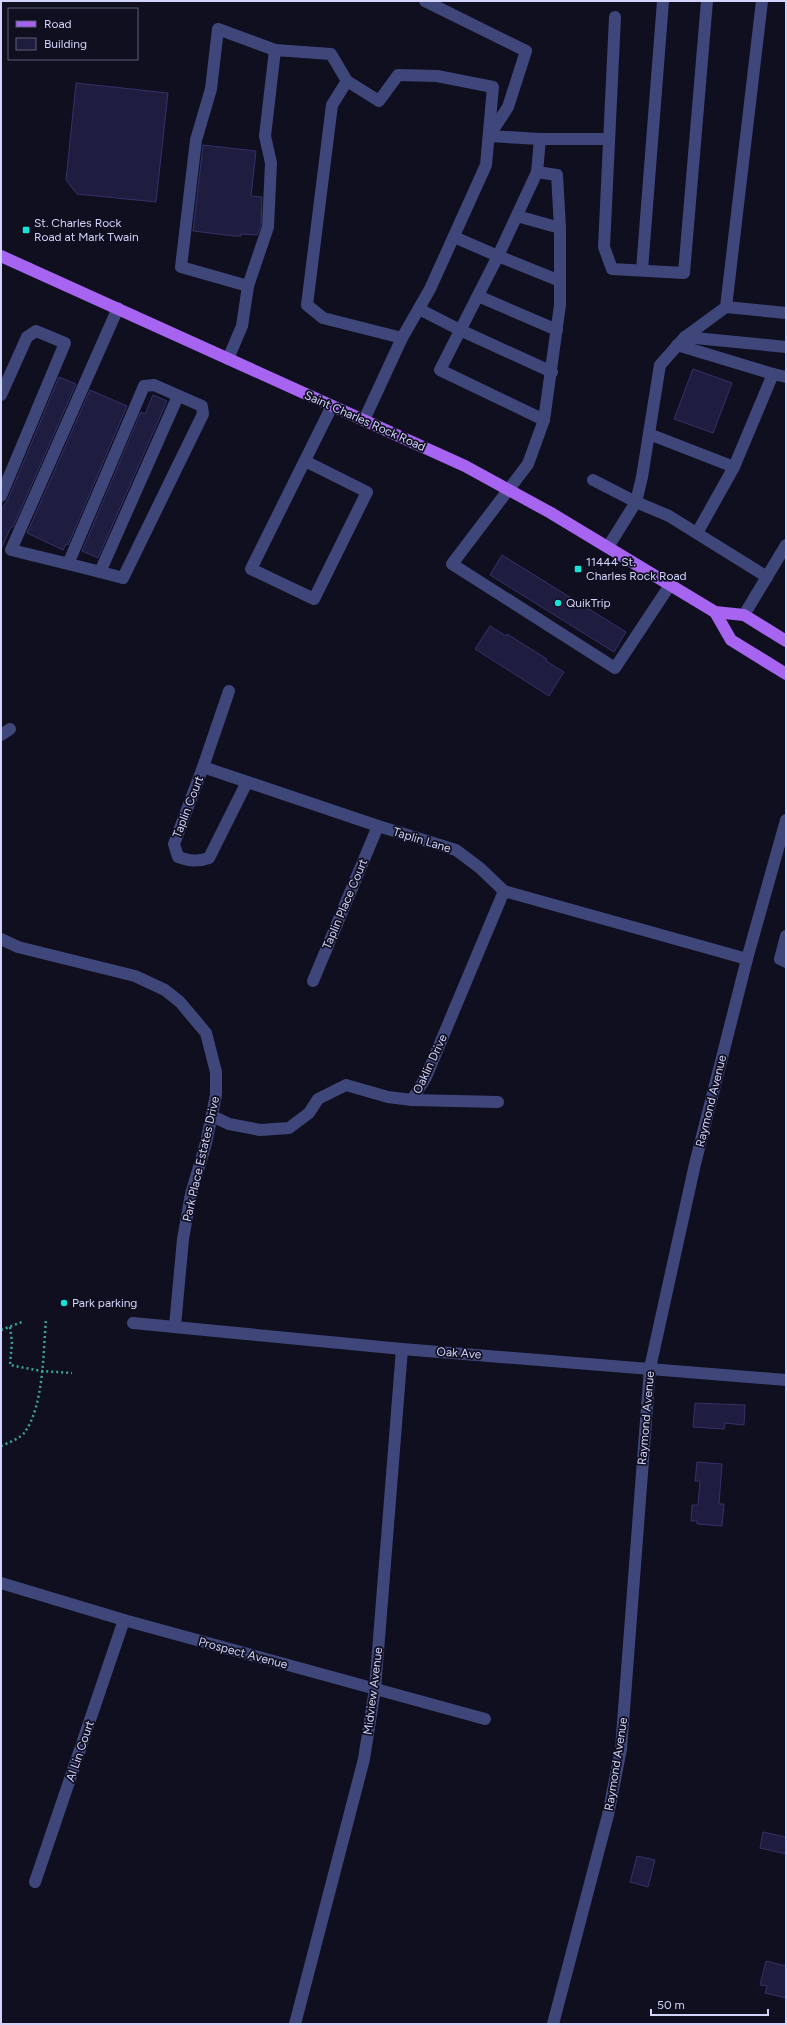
<svg xmlns="http://www.w3.org/2000/svg" width="787" height="2025" viewBox="0 0 787 2025" font-family="Figtree,sans-serif">
<rect width="100%" height="100%" fill="#0f0f20"/>
<g fill="#1f1d3f" stroke="#343169">
<polygon points="76,83 168,93 156,202 77,194 66,180"/>
<polygon points="203,145 256,151 251,196 262,197 261,226 257,235 241,234 241,236 234,236 193,231"/>
<polygon points="693,369 732,383 713,433 674,419"/>
<polygon points="59,377 76,384 13,527 11,527 1,549 1,510 8,499"/>
<polygon points="90,390 127,406 68,545 66,544 63,550 27,533"/>
<polygon points="153,395 167,401 98,558 82,551 141,412 145,414"/>
<polygon points="502,555 626,632 614,652 490,575"/>
<polygon points="490,626 506,636 507,634 547,659 546,661 564,672 549,696 475,649"/>
<polygon points="695,1403 745,1405 744,1425 725,1423 724,1429 693,1427"/>
<polygon points="697,1462 722,1464 719,1504 724,1504 722,1526 697,1524 697,1521 691,1521 692,1505 698,1505 700,1481 695,1481"/>
<polygon points="763,1832 786,1837 786,1854 760,1848"/>
<polygon points="637,1856 655,1860 648,1887 630,1882"/>
<polygon points="766,1961 786,1966 786,1998 765,1993 767,1986 760,1985"/>
</g>
<g fill="none" stroke-linecap="round" stroke-linejoin="round">
<g stroke="#3aa790" stroke-width="2.5" stroke-dasharray="2 3" stroke-linecap="butt">
<polyline points="10,1327 12,1342 10,1365 41,1371 72,1373"/>
<polyline points="1,1330 22,1322"/>
<path d="M1,1446C8,1443 21,1438 25,1432C44,1404 43,1353 46,1320"/>
</g>
<g stroke="#3f467a" stroke-width="12">
<polyline points="425,1 526,51 508,107 489,136 540,139 609,139"/>
<polyline points="615,17 604,247 612,269 684,273 707,1"/>
<polyline points="347,81 332,105 307,305 323,318 402,338"/>
<polyline points="540,139 537,172 498,256 560,281"/>
<polyline points="537,172 557,175 560,228 560,305 544,420 528,464 452,564 615,668 670,585"/>
<polyline points="517,216 560,228"/>
<polyline points="454,237 498,256 440,370 544,420"/>
<polyline points="642,270 663,1"/>
<polyline points="248,286 181,267 196,140 211,89 218,29 275,50"/>
<polyline points="478,296 557,330"/>
<polyline points="726,307 786,313"/>
<polyline points="419,309 460,330 552,372"/>
<polyline points="685,337 786,347"/>
<polyline points="228,359 242,326 248,286 268,227 271,163 265,136 275,50 331,54 347,81 379,101 398,75 437,76 493,87 486,165 430,289 402,338 364,420"/>
<polyline points="773,374 786,377"/>
<polyline points="1,395 27,337 36,331 65,343 1,496"/>
<polyline points="649,434 734,467 773,374 677,345"/>
<polyline points="305,461 367,492 314,599 251,569 332,406"/>
<polyline points="593,480 636,502 669,516 767,577"/>
<polyline points="697,533 734,467"/>
<polyline points="608,547 636,502 642,477 660,365 685,337 726,307 762,1"/>
<path d="M68,564L144,386L154,385L202,406L203,414L123,578C86,568 48,559 11,550L118,308"/>
<polyline points="100,572 178,396"/>
<polyline points="744,615 786,545"/>
<path d="M229,691L203,767L174,844L178,857C190,861 197,862 209,858L247,782"/>
<polyline points="1,735 10,729"/>
<polyline points="203,767 378,826 456,850 480,868 504,891 747,959"/>
<polyline points="786,936 780,959 786,962"/>
<polyline points="1,939 18,947 135,976 165,990 180,1002 206,1033 216,1072 216,1095 206,1143 191,1194 183,1239 175,1326"/>
<polyline points="313,981 378,826"/>
<polyline points="412,1100 498,1102"/>
<polyline points="212,1116 229,1124 260,1130 289,1128 309,1113 318,1099 346,1085 388,1097 412,1100 426,1077 504,891"/>
<polyline points="133,1323 402,1349 786,1380"/>
<polyline points="1,1583 124,1620 485,1719"/>
<polyline points="35,1882 124,1620"/>
<polyline points="295,2024 364,1759 375,1689 402,1349"/>
<polyline points="553,2024 608,1815 621,1749 650,1368 695,1164 747,959 786,820"/>
</g>
<g stroke="#a664f0" stroke-width="12">
<polyline points="1,256 465,466 551,513 715,612 744,615 786,641"/>
<polyline points="715,612 731,640 786,674"/>
</g>
</g>
<g fill="#16e3d7" stroke="#0f0f20" stroke-width="1.5">
<rect x="22" y="226" width="8" height="8" rx="2"/>
<rect x="574" y="565" width="8" height="8" rx="2"/>
<circle cx="558" cy="603" r="4"/>
<circle cx="64" cy="1303" r="4"/>
</g>
<g text-anchor="middle" dominant-baseline="central" stroke-width="3.5" stroke-linejoin="round" paint-order="stroke">
<g font-size="12" fill="#d2d4fb" stroke="#0f0f20" text-anchor="start">
<text x="34" y="223">St. Charles Rock<tspan x="34" dy="14">Road at Mark Twain</tspan></text>
<text x="586" y="562">11444 St.<tspan x="586" dy="14">Charles Rock Road</tspan></text>
<text x="566" y="603">QuikTrip</text>
<text x="72" y="1303">Park parking</text>
</g>
<g font-size="12" fill="#d2d4fb" stroke="#0f0f20">
<text transform="translate(365 421) rotate(24)">Saint Charles Rock Road</text>
<text transform="translate(188 807) rotate(-69)">Taplin Court</text>
<text transform="translate(422 840) rotate(17)">Taplin Lane</text>
<text transform="translate(345 904) rotate(-67)">Taplin Place Court</text>
<text transform="translate(430 1064) rotate(-65)">Oaklin Drive</text>
<text transform="translate(711 1101) rotate(-76)">Raymond Avenue</text>
<text transform="translate(201 1159) rotate(-77)">Park Place Estates Drive</text>
<text transform="translate(459 1353) rotate(4)">Oak Ave</text>
<text transform="translate(646 1418) rotate(-85)">Raymond Avenue</text>
<text transform="translate(243 1653) rotate(15)">Prospect Avenue</text>
<text transform="translate(373 1691) rotate(-83)">Midview Avenue</text>
<text transform="translate(80 1751) rotate(-71)">Al Lin Court</text>
<text transform="translate(616 1764) rotate(-81)">Raymond Avenue</text>
</g>
</g>
<rect width="787" height="2025" fill="none" stroke="#d2d4fb" stroke-width="4"/>
<rect x="8" y="8" width="130" height="52" fill="#0f0f20" stroke="#5d5e78"/>
<rect x="16" y="21" width="20" height="6" fill="#a664f0" stroke="#5d5e78"/>
<text x="44" y="28" font-size="12" fill="#d2d4fb">Road</text>
<rect x="16" y="38" width="20" height="12" fill="#1f1d3f" stroke="#5d5e78"/>
<text x="44" y="48" font-size="12" fill="#d2d4fb">Building</text>
<path d="M651 2009v6h117v-6" fill="none" stroke="#d2d4fb" stroke-width="2"/>
<text x="657" y="2009" font-size="12" fill="#d2d4fb" stroke="#0f0f20" stroke-width="3" paint-order="stroke">50 m</text>
</svg>
